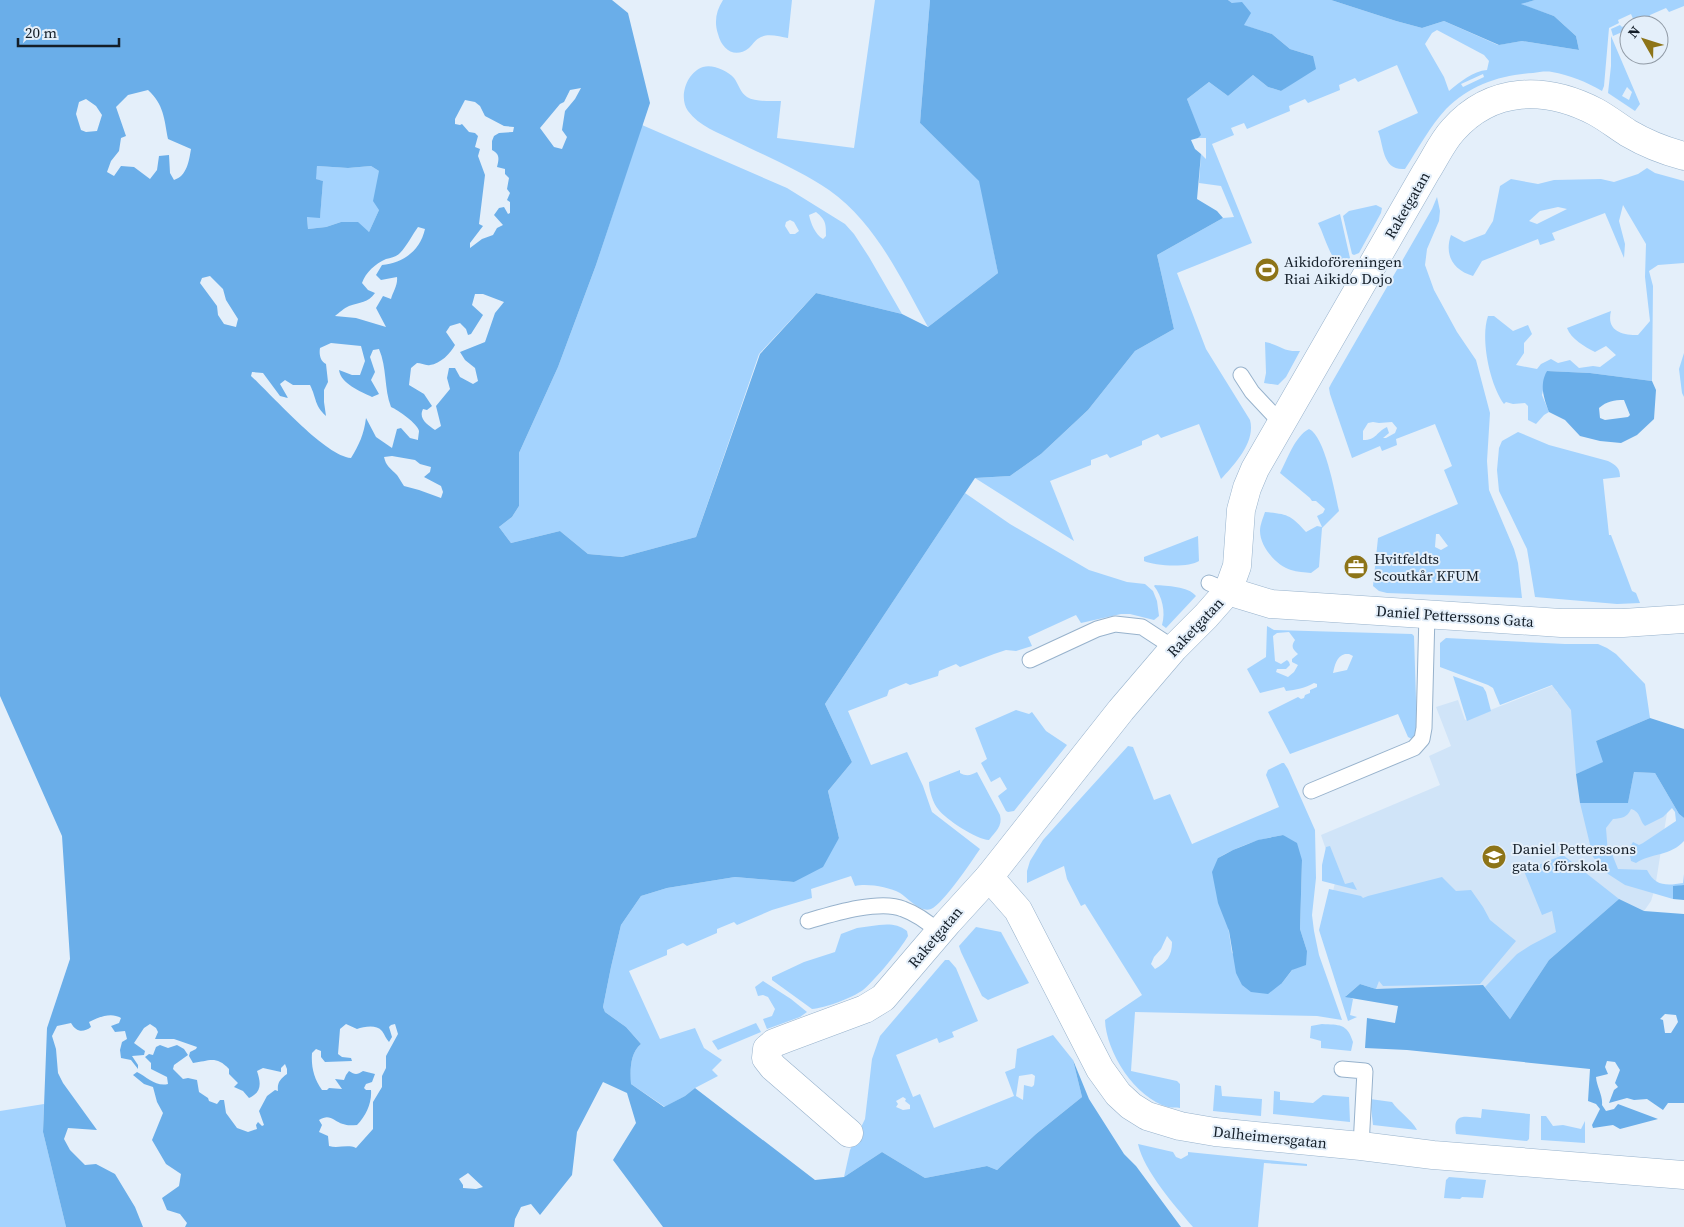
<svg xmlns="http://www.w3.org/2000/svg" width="1684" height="1227" viewBox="0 0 1684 1227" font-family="'Source Serif 4',serif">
<rect width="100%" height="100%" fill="#e4effa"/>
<polygon fill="#d0e4f8" points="1602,675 1634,710 1667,813 1655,888 1651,901 1642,914 1510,1012 1378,996 1327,915 1336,879 1321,835 1440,785 1429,756 1451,746 1436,707 1458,700 1465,720 1554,685 1557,693"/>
<g fill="#a4d3fe" fill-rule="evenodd">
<path d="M723,0H792L788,38C780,37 769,33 761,37C756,39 753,44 749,48C735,59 722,50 718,34C714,22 716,11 723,0Z"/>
<path d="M875,0H930L920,123L980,181L998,273L928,327C901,279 876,223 829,190C803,172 764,155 735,141C719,133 699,126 688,111C678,97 687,72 703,67C713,64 728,71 734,78C739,85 740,92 747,97C755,102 771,101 781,101L777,138L854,148Z"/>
<path d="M1228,0H1331L1396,21L1422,28L1444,21L1498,45L1522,41L1579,50L1576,36L1554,16L1520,4L1535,0H1684V6L1669,12L1666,8L1650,15L1651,20L1639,25H1629V29L1613,36L1611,29L1620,25L1622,27L1634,21L1631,14L1618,20L1619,23L1609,28L1604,86L1602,91C1587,82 1569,75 1552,72C1546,71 1539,72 1533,73C1500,75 1470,85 1446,109C1430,126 1418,149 1405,169C1382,171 1384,146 1378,131L1418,113L1397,65L1358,82L1355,78L1339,85L1340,90L1308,103L1305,99L1289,106L1290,111L1247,129L1244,123L1231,128L1234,135L1212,144L1252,243L1177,273L1206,349L1250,420C1256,442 1234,465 1221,479L1199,424L1161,438L1158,434L1142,441V445L1110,458L1107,454L1091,460V465L1050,481L1074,541L975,478L1010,476L1041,454L1088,410L1135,351L1174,329L1157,255L1223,218L1234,217L1221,186L1199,183L1201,154L1206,159V138H1198L1200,135L1187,99L1209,82L1228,96L1253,75L1268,87L1281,91L1297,80L1313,56L1290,49L1272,34L1243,25L1232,3ZM1437,30L1484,55L1489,61L1487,70C1473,71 1460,82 1449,91L1444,77L1425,44L1432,33ZM1483,74L1484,77L1463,87L1461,84Z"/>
<path d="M1611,36L1640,104L1635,111L1608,93L1611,66ZM1627,87L1632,92L1629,100L1622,96Z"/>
<path d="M642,125L787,188L845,224L854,234L869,257L902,314L816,293L759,354L696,537L622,557L588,554L560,531L511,543L499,527L512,517L519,506V453L558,367L596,265ZM816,212C826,220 826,224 826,236L823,239C815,234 811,224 809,215ZM790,220L794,222L799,231L795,234H790L785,226L786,222Z"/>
<polygon points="317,166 348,168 371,166 379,171 379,210 369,232 341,222 326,227 308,229 307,217 320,217 323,181 315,179"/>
<path d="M1647,168L1655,173L1684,181V263L1658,265L1649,271L1653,286L1652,381L1590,373L1547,371L1542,395L1549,412L1544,415L1536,424L1528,420V406L1525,403L1513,404L1506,402L1504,404C1490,385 1480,339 1488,316H1494L1513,331L1528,325L1532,334L1524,343V353L1516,365L1537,369L1541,364L1551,359L1558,363L1570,360L1579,368L1593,366L1600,367L1616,355L1606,346L1595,352C1585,347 1571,339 1567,328L1611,311C1606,331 1622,335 1638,335L1650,321L1645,277L1646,244L1623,205L1619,221L1625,244L1624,258L1605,213L1552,233L1555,240L1540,245L1538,239L1482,261L1473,276C1453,270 1444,255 1451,235L1464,242L1485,234L1493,221L1500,186L1511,179L1538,184L1554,180L1601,179L1614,182L1638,174ZM1558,207L1567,209L1537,224L1529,221L1540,211Z"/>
<path d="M1437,197L1440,211L1439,221L1427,249L1425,265L1434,290L1457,332L1476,360L1490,413L1487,461L1489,490L1514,549L1518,563L1522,598L1387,593L1379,591L1373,586L1378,538L1458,504L1444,470L1452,466L1435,424L1396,439L1397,445L1382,451L1380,446L1352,458L1330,394L1329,388L1331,384L1432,209ZM1373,422L1379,423L1392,422L1397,428L1395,433L1386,438H1383L1389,433L1387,427C1376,432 1377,440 1363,440V431L1368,423ZM1436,534H1439L1448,546L1441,550L1435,547Z"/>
<polygon points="1376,205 1382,208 1381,213 1359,253 1354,255 1352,254 1343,216 1349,211"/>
<path d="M1340,214L1350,258L1345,266H1342C1331,262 1324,234 1318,223Z"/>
<path d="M1265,342C1281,345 1282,352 1300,351L1286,377L1278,385L1264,383L1266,373Z"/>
<polygon points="1684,353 1684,397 1682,393 1679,369"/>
<path d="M1309,429C1325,436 1335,493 1339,511L1322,528L1319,567L1311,573C1305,572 1297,572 1291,570C1277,566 1260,547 1260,531C1260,525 1263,518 1265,512C1288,514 1291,515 1306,532L1317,526L1322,527L1317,516L1323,513L1325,509L1316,501H1312L1310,498L1280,473C1287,460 1295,436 1309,429Z"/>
<path d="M1518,432L1549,445L1608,461C1616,465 1620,468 1620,477L1603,479L1609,535H1611L1632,591L1636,593L1640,603L1617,604L1535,597L1527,549L1499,491L1497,470L1499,448L1502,441Z"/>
<path d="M965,493L1010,524L1089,570L1127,582L1145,584L1153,591L1157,601L1159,616L1154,620L1130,614H1121L1081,623L1076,615L1028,637L1032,646L1016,651L1006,650L994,654L960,667L956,664L939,671L938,676L910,685L906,683L889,690L887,696L848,711L871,765L907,752L923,786L932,812L980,849C971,862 943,904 931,909C920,913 908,898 900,893C889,887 867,883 855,886L851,876L811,889L812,898L772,910L737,925L734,922L717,929V933L687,946L683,943L667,950V955L629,971L660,1039L695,1028L704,1048L722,1060L712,1070L718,1076L695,1088L685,1096L665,1107L631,1084C630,1070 630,1053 641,1044L626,1027L605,1012L603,1007L611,967L621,925L641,896L667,888L735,877L794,882L839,838L828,791L852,762L825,704Z"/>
<path d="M1198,536L1199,561C1189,568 1154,566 1144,561V557Z"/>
<path d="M1155,585C1167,586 1188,586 1196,596L1166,628L1162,625C1166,612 1162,596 1154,586Z"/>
<path d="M1267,626L1274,630L1412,634L1414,636L1417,731L1412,739L1408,737L1398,714L1290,754L1268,712L1298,697L1301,699L1304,698L1305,695L1310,693V690L1317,687V684L1314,683C1305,688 1296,690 1286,691L1284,687L1260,693L1247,669L1266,657ZM1289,632L1295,640C1291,646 1292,649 1298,654L1292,659V662L1298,665L1294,672L1288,677L1276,672L1277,669H1286L1290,665L1289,662L1287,660L1281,664L1275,661L1273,636L1277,633ZM1345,654H1349L1353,656L1347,670L1333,673C1335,665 1336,657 1345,654Z"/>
<polygon points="1446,638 1565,644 1598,644 1607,648 1616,654 1645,684 1650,718 1596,741 1604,762 1576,774 1571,710 1552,685 1500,705 1493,688 1488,685 1440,667 1440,643"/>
<polygon points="1453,676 1483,687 1486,692 1491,711 1467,721"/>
<polygon points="1016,710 1029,714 1032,712 1046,731 1067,745 1014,811 1008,812 1006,811 998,796 1007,789 1000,777 991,782 981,763 987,759 975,728"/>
<path d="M1128,746L1133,747L1154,800L1170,794L1192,844L1279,807L1266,775L1268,770L1282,763H1284L1288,769L1315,830L1316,878L1312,915L1314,931L1319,955L1342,1020L1317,1016L1135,1012L1131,1071L1177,1081L1180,1084V1108C1176,1107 1172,1108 1168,1107C1135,1098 1106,1052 1105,1020L1142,995L1085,904L1081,906L1067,879L1064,866L1027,883V871L1030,861L1043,840ZM1283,835L1302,860L1300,929L1307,951L1282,983L1232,953L1218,858C1239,846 1259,839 1283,835ZM1167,936L1172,942C1172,956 1167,962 1155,969L1151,964L1154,957L1161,949Z"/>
<path d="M960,770V773C967,777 971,775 977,772L1000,815C1003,826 995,832 989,840C977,840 945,819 938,809C933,803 929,790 929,782Z"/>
<path d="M1634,772L1655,773L1679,814L1684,818V841C1671,856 1651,853 1636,863L1631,861L1630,856L1626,854L1620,856L1622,851L1630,852V847L1633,842L1639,845L1643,843L1676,821L1675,812L1672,808L1663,817L1645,826C1639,820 1641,812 1631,809C1627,818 1622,818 1613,819L1606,828L1608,854H1612L1618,869L1647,870C1655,886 1666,886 1683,883L1684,874V885L1673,887V899L1625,885L1608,874L1593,857L1580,803H1628Z"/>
<polygon points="1330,846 1345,884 1353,882 1357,890 1322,881 1322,865 1326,847"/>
<polygon points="1563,855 1619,899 1549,960 1510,1019 1485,987 1517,954 1531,945 1556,932 1552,911 1542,915 1524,871"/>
<polygon points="1442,877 1456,891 1471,890 1483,907 1490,920 1516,941 1480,984 1383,986 1379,981 1376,989 1360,984 1346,996 1353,999 1350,1015 1357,1017 1348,1021 1319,930 1329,889 1361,896 1363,898 1368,896"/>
<path d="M879,925C889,924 898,924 907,931L908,936C900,950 875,980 863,990C852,998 825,1008 812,1009L772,980V977L804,962L835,952L841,934L857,928Z"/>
<polygon points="976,927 1001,932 1029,983 988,1000 982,996 961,952 959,946"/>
<path d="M945,960H949L956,968L978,1021L952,1032L954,1037L939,1043L937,1038L896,1055L913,1097L920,1094L934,1128L1014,1096L1005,1072L1015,1068L1017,1049L1053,1035L1073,1060L1082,1097L1036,1134L997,1170L987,1166L925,1178L882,1152L844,1177L850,1150L865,1119L872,1059L880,1036ZM1032,1074L1035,1076L1034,1085L1032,1087L1024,1085L1023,1100L1016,1096L1019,1076ZM903,1097L906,1099L905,1101L910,1105V1109L903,1110L896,1107L898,1104L896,1101Z"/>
<polygon points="763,981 791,999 807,1012 800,1017 767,1029 763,1019 772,1016 775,1009 768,997 763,995 758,996 755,987"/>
<polygon points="756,1023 761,1032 718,1050 712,1041"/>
<path d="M1322,1024C1339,1025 1347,1023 1353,1042L1351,1051L1321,1048V1041L1310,1038L1311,1026Z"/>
<polygon points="1215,1085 1221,1086 1222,1096 1262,1099 1261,1116 1213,1111"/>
<polygon points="1274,1091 1280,1092 1280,1100 1313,1103 1323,1095 1349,1097 1350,1122 1273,1114"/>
<path d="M1370,1099L1392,1102C1399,1112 1412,1120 1417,1130L1373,1125Z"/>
<polygon points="44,1104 43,1132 66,1227 0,1227 0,1111"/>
<path d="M1482,1109L1530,1114L1529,1139L1527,1141L1456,1134C1452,1112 1466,1117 1481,1118Z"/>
<polygon points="1541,1116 1546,1116 1553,1126 1563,1125 1581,1129 1585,1121 1585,1143 1541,1140"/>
<path d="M1138,1144L1173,1152L1176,1157L1181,1159L1188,1155V1152L1307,1164V1166L1264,1163L1258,1227H1193C1175,1206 1144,1171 1138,1144Z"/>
<polygon points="1449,1177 1486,1180 1483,1198 1462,1197 1460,1199 1444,1198 1446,1180"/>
</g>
<g fill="#6aaee9" fill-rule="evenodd">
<path d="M0,0H612L628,13L650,103L596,265L558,367L519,453V506L512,517L499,527L511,543L560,531L588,554L622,557L696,537L760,354L816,293L902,314L928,327L998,273L979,181L920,123L930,0H1228L1232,3L1242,2L1251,13L1244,25L1272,34L1290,49L1313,56L1316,69L1281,91L1268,87L1253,75L1228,96L1209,82L1187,99L1201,135L1198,138L1191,140L1195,149L1201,154L1197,199L1217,211L1223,218L1157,255L1174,329L1135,351L1088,410L1041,454L1010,476L975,478L825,704L852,762L828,791L839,838L823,867L794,882L735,877L667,888L641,896L621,925L611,967L603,1007L605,1012L626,1027L641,1044C630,1053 630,1070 631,1084L664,1107L685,1096L695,1088L815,1180L844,1177L882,1152L925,1178L987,1166L997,1170L1036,1134L1082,1097L1073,1060L1089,1099L1124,1154L1136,1166L1181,1227H663L613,1160L636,1123L627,1093L603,1082L577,1132L572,1175L540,1215L531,1204L521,1207L515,1219L514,1227H185L187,1223L180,1214L167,1210L162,1198L179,1186L181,1174L166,1164L152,1140L163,1113L157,1102L153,1087L144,1084L133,1075L137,1072C147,1077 156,1087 168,1084L167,1077L151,1069V1063L145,1057L149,1054L153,1055L156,1047L160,1045L168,1048L177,1045L184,1049L188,1055L174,1065L173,1069L183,1079L188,1078L197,1080L199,1092L208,1098L209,1101L217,1104L220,1100H224L226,1113L237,1128L248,1132L257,1129L256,1125L258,1122L262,1126L264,1125L259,1111L267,1096L275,1090L278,1091C277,1083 280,1079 287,1074V1069L285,1064L281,1068V1072L263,1068L257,1071C261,1083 262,1092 249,1098L243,1091L234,1087L238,1083L229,1074V1069C216,1055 209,1061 193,1063L189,1056L190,1052L196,1049L197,1047L174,1039H155L158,1032L156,1028L150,1024L144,1028L134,1043L145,1051L144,1055L132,1056L138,1065V1069L131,1060L121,1058L120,1050L122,1042L127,1039L125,1031L115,1032L111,1026L119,1023L121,1018C111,1012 99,1017 89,1022L91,1027C83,1033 76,1032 71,1023L57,1026L52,1036L56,1049L58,1073L63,1083L97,1130L68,1128L64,1139L70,1150L85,1165L96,1164L115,1174L135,1207L143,1227H66L43,1132L47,1028L70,959L62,836L0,696ZM581,88L575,99L565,111L562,130L567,137L562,149L554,147L540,128L560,104L564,102L570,90ZM148,90C164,105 164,118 168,139L191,149C189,161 187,176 174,180L170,173L169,155L159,156L157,170L150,179L134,167L121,166L114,176L107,172L111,161L119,151L121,138L126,136L116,107L128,95ZM86,99L96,106L102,115L97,131L86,132L81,130L76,114L79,102ZM465,100L475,102L480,106L485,116L504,126L514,127L513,132L499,133L494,136L492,141V150C500,154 499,159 497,167L505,169V174L509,178L507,189L510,193L507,200L510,202V213L508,214L504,207L499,208L494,215L503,225L497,228L493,235L482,239L470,248V243L483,226L479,224L485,175L478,156L480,149L475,147L478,136L475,133L469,132L462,124L460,125L455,124V119ZM317,166L348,168L371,166L379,171L373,201L379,210L369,232L358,222H341L326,227L308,229L307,217L320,218L323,181L316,179ZM418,227L425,229C420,251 403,263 382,265L376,275L381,280L397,277C398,285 393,292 391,299L383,296L376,308L386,327L356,318L335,316C339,313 344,308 349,306C360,302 368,303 375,293L368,290L362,283C366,272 375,264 386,259C391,258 396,257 400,253C407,246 412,235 418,227ZM210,276L223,289L226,300L238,319L236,327L224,324L218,315L217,306L200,283L202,278ZM475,294H483L504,302L495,313L485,342L460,352L465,360L475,368L478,381L473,384L460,377L455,368H449L447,378L450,389L436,406L441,426L435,430C428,425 418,419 423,409L427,410L432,406L424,394L409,385L411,368L417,363C421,363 426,366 430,365C440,364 451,353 455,345L446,332L450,326L460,323L466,329L468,335L471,334L483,315L472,305ZM331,343L361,346L365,361L360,375H352L339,370C341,384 360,391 372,397L379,394L371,380L375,372L370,357L373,350L379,349C387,367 384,389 391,407C398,410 418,424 419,431C419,432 418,439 418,440L410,438L401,428L397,429L392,448L376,437L366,418C364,434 359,445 351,458C325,456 272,395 251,376L252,372L263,373L280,396L288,398L280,384L285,380L293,385H310C317,399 314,405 326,416L324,402V390L328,382L326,364C320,361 319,354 320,348ZM392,456L415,460L420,464L431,467L430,472L424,477L441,486L443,492L441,498L419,490L404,486C402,483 399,478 397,475C390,468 386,466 384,457ZM346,1024L357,1029C364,1027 376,1024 382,1031C385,1035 386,1039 389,1042L392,1037L389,1027L391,1025L395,1024L398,1034L386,1056V1068L382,1076V1087L373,1102V1129L356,1148C347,1144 338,1149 329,1146L328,1136L319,1132L322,1125L319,1120C330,1113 333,1121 343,1124C348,1126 352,1125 357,1125C366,1116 372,1103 371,1090H366L364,1088L366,1084L372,1082L375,1074L363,1071C357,1075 355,1075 349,1071L346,1075L344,1080L335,1079L342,1089L329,1088L327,1090H322C314,1079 311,1067 312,1053L316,1049L321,1051V1057L325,1062L352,1061L351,1058L342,1057L338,1054L340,1029ZM468,1173L483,1187L476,1189L463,1188V1185L459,1179Z"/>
<polygon points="1331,0 1535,0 1521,4 1554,16 1576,36 1579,50 1522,41 1499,45 1444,21 1422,28 1396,21"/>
<path d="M1547,371L1590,373L1652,381L1656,390L1654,419L1637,435L1621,443L1600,441L1580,436L1565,420L1549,412C1544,398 1539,385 1547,371ZM1624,400L1630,415L1628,417L1605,420L1600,418L1599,408C1607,401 1614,400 1624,400Z"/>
<polygon points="1650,718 1684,729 1684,818 1679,814 1655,773 1634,772 1628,803 1580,803 1576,774 1603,762 1596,741"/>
<polygon points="1283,835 1297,843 1302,860 1300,929 1307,951 1306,965 1292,970 1282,983 1268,994 1251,992 1242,985 1236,973 1229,931 1218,903 1212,872 1218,858 1233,850 1258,840"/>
<polygon points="1684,885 1684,900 1673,899 1673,886"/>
<path d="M1619,899L1644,911L1684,914V1103H1668L1663,1110L1647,1099L1634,1100L1627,1098L1609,1103L1614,1090L1618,1087L1615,1083L1620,1070L1615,1062L1607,1061L1605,1067L1608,1074L1596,1077C1597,1088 1603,1095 1602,1105L1606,1111L1614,1109L1618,1104L1658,1119L1620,1129L1613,1125L1593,1128L1592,1125L1600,1109L1596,1104L1588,1101L1590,1069L1407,1050L1365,1048L1367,1018L1395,1023L1398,1006L1345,997L1360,984L1376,989L1483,985L1510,1019L1549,960ZM1665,1014L1676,1015L1678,1022L1671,1033H1665L1663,1020L1660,1019Z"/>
</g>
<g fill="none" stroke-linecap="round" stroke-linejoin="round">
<defs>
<g id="lane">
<polyline points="1241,375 1252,392 1281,423"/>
<polyline points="1209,583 1228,591"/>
<polyline points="1030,660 1097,629 1115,624 1142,627 1174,648"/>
<polyline points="1311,791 1414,748 1422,739 1424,728 1427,614"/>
<path d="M808,921C832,914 880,899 903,909C917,914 929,923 939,932"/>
<polyline points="1342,1069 1365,1071 1361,1146"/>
</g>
<g id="street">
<polyline points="1228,591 1271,604 1561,623 1623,623 1684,619"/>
<polyline points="989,877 1018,910 1100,1069 1118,1094 1131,1106 1147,1116 1180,1126 1215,1132 1361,1146 1433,1155 1684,1175"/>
<path d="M849,1133L773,1067L766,1058L767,1049L774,1043L787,1038L865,1009L883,998L948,922L989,877L1121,710L1174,648L1206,616L1228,591L1237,566L1241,510L1247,488L1255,469L1426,172C1435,158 1442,142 1453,130C1492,86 1546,86 1596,112C1607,118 1617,126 1628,133C1645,143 1665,151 1684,156"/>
</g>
</defs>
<use href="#lane" stroke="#97b2cc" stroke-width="17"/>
<use href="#street" stroke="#97b2cc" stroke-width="29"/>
<use href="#lane" stroke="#fff" stroke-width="15"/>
<use href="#street" stroke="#fff" stroke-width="28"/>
</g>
<defs>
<symbol id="stadium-disc" viewBox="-11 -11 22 22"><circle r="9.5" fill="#8d7418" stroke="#e4effa"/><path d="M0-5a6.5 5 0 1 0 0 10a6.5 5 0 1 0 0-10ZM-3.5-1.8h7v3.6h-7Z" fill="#fff"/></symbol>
<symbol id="office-disc" viewBox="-11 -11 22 22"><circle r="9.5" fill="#8d7418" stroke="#e4effa"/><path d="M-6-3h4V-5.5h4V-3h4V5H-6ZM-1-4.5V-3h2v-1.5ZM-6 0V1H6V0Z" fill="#fff"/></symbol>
<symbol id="school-disc" viewBox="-11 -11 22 22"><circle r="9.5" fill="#8d7418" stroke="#e4effa"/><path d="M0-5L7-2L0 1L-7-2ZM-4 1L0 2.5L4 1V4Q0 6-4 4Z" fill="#fff"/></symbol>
</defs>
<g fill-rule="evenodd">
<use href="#stadium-disc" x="1253" y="256" width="28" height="28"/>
<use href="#office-disc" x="1342" y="553" width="28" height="28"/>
<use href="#school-disc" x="1480" y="843" width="28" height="28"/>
</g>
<g text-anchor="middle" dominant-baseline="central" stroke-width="4" stroke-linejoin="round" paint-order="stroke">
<g font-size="15" fill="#141e28" stroke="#e4effa">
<text transform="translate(1407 205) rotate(-60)">Raketgatan</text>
<text transform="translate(1455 616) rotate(4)">Daniel Petterssons Gata</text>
<text transform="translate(1195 627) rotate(-47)">Raketgatan</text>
<text transform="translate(935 937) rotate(-50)">Raketgatan</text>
<text transform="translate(1270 1137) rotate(6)">Dalheimersgatan</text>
</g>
<g font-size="15" fill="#141e28" stroke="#e4effa" text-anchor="start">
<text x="1284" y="261">Aikidoföreningen<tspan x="1284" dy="17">Riai Aikido Dojo</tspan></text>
<text x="1374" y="558">Hvitfeldts<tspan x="1374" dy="17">Scoutkår KFUM</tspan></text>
<text x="1512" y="848">Daniel Petterssons<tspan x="1512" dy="17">gata 6 förskola</tspan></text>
</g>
</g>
<g transform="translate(1644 40) rotate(309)"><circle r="24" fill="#e4effa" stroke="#919ba6"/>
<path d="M0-4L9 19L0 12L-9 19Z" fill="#8d7418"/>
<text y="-8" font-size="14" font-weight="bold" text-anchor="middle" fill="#141e28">N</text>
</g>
<path d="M18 38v8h101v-8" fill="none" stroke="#141e28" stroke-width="2.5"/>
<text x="25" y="38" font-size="15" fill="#141e28" stroke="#e4effa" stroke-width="4" paint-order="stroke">20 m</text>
</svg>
